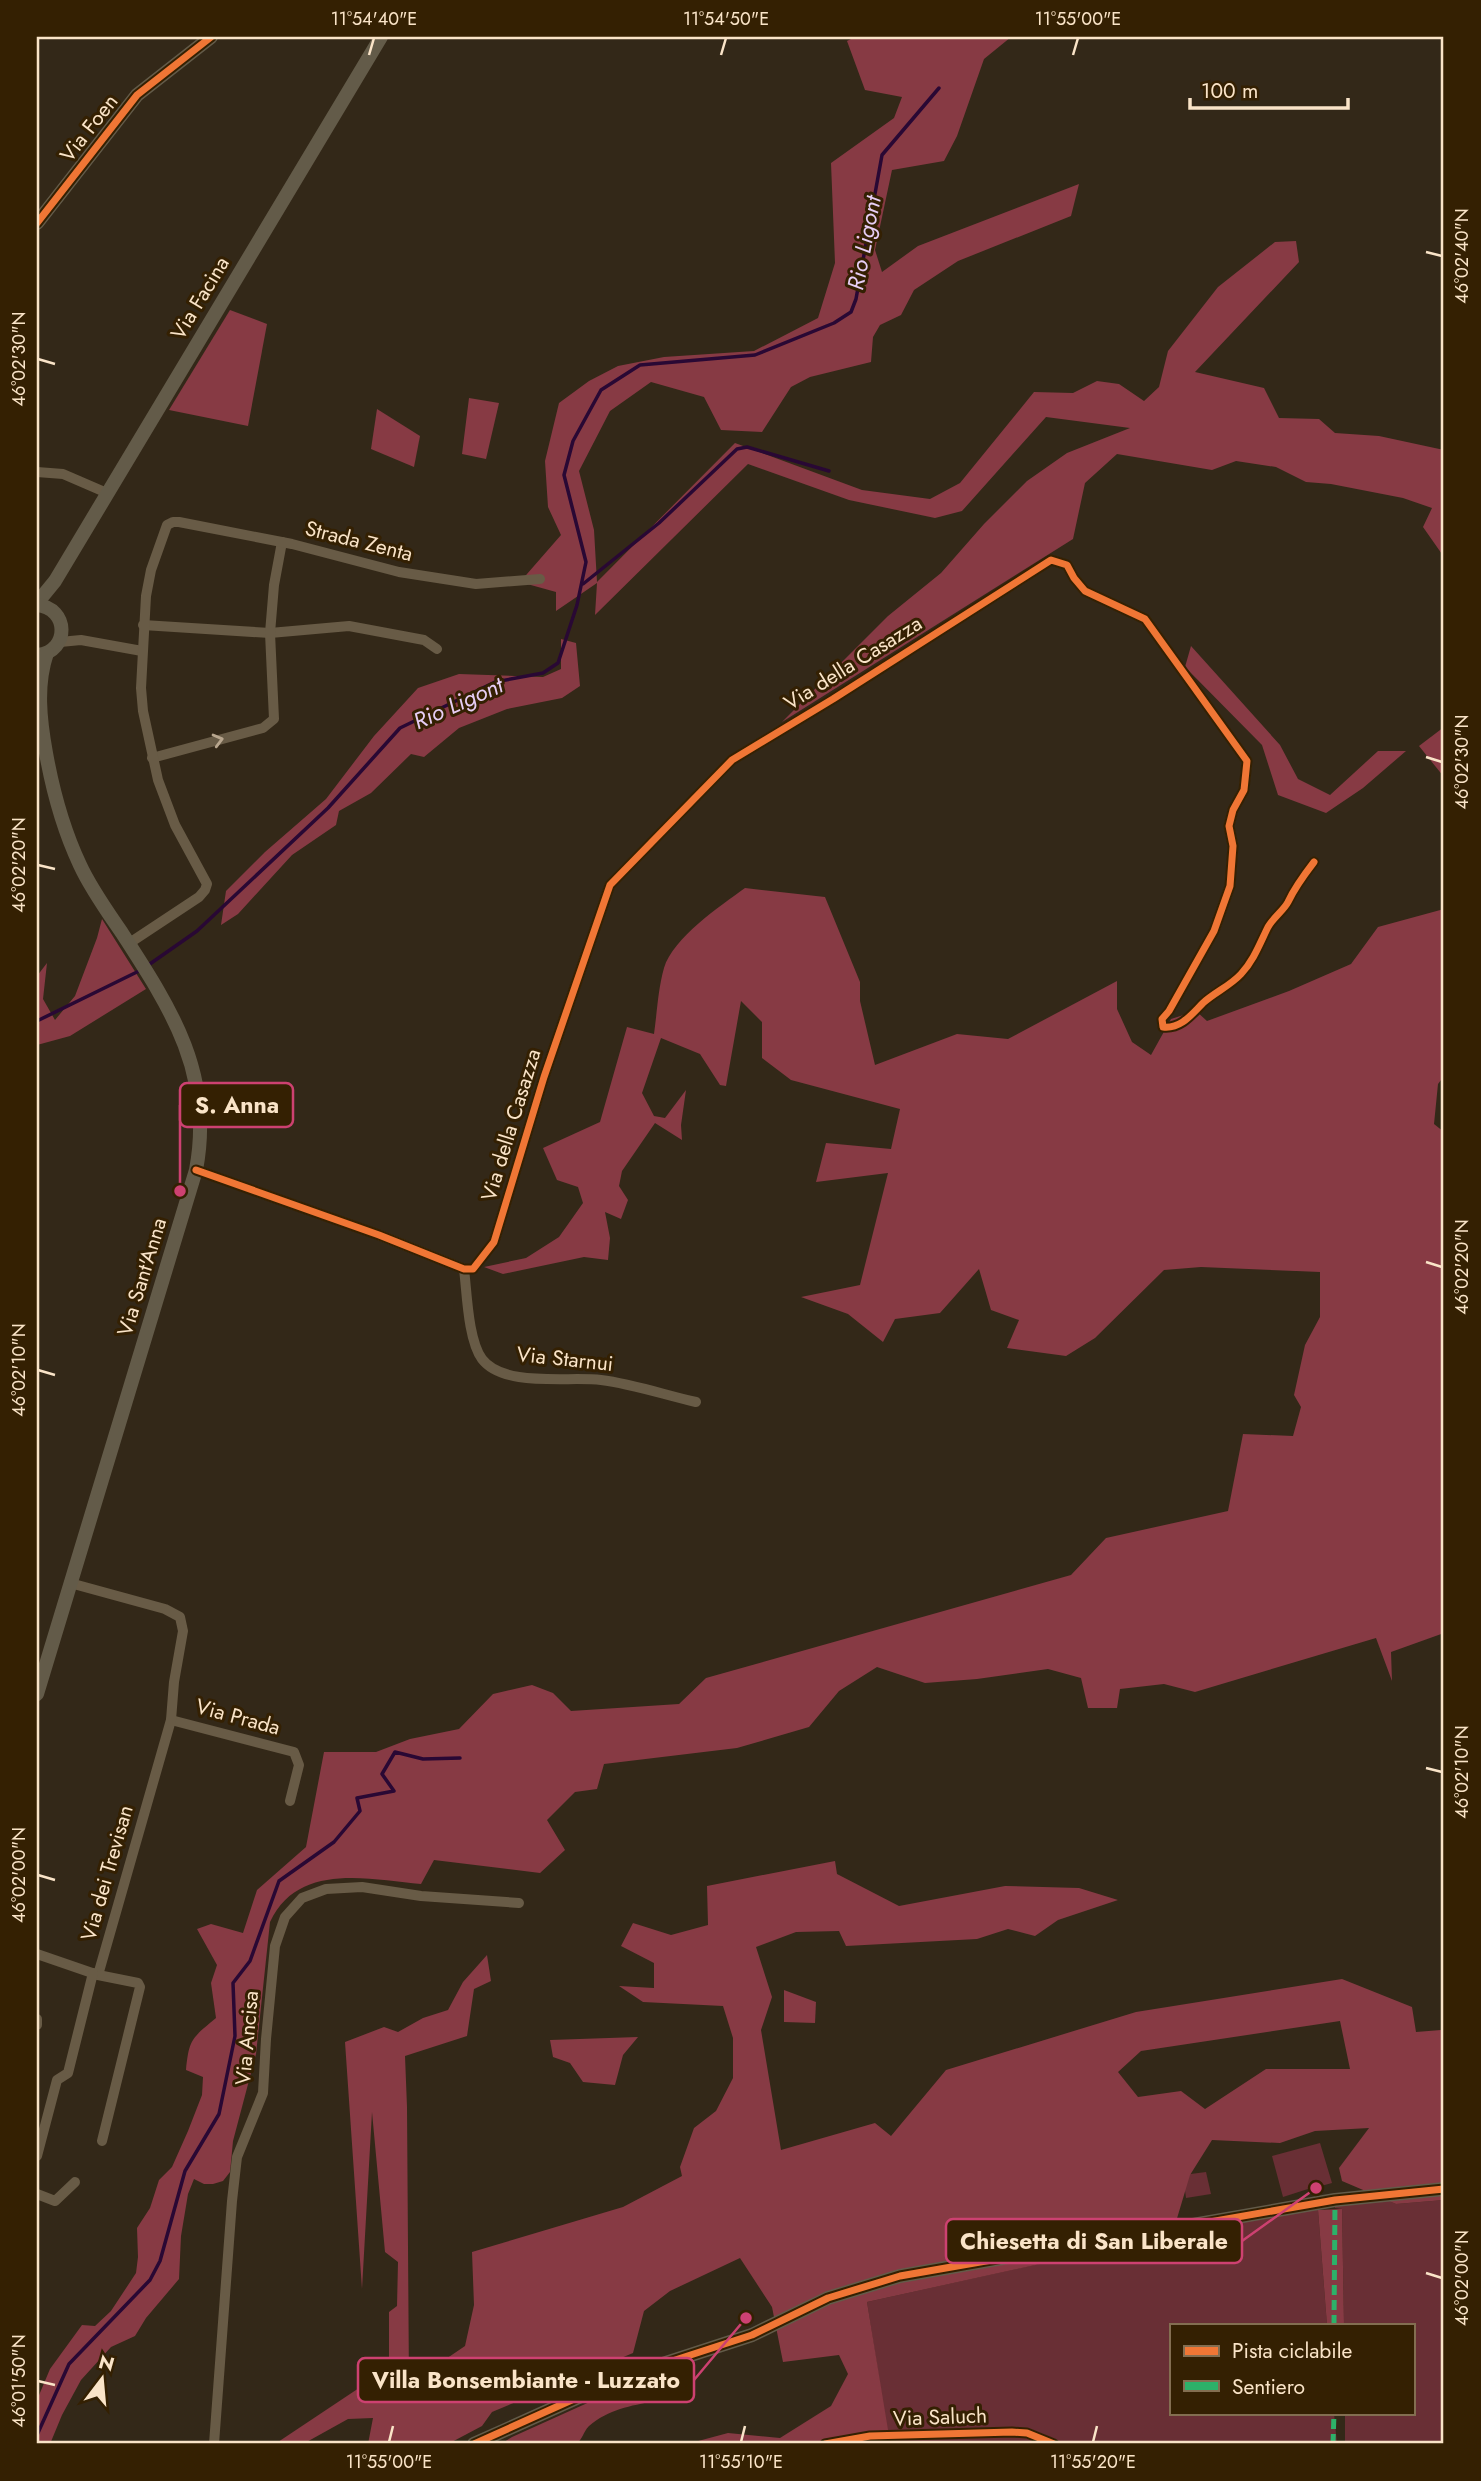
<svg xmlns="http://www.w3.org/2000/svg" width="1481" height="2481" viewBox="0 0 1481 2481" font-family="Jost,sans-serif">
<rect width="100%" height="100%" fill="#332818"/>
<g fill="#692f35">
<polygon points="1320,2143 1332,2183 1321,2186 1320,2181 1311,2182 1311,2188 1283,2197 1272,2156"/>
<polygon points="1206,2172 1211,2194 1186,2198 1183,2175"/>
<polygon points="1376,2195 1396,2204 1444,2200 1444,2444 1345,2444 1345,2413 1413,2413 1413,2325 1344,2325 1342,2209 1335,2208 1335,2200"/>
<polygon points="1309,2204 1318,2210 1327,2325 1171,2325 1171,2413 1334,2413 1337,2444 876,2444 889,2442 867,2302"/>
</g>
<g fill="#873a44" fill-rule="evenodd">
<polygon points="855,37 1011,37 984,59 957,136 944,161 892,170 875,250 882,272 918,246 1079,184 1071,216 958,261 914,290 901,315 880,325 873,337 871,362 810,377 791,387 762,432 721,430 704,397 651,382 610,411 579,471 594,530 597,582 735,443 862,490 930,499 960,483 1034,392 1073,393 1097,381 1119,384 1144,401 1159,387 1168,351 1218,287 1275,242 1296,241 1299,262 1195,372 1264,388 1279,418 1319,419 1335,433 1379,436 1444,450 1444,557 1423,527 1432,508 1403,498 1331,484 1306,482 1276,467 1236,461 1212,470 1117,454 1085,483 1073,539 782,722 888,616 941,573 984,524 1027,481 1067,453 1130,428 1046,417 962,511 935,518 849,500 748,464 595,615 597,583 556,611 556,592 520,582 561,535 548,507 545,461 559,403 589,381 618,366 664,357 754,351 818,318 835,263 831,163 894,118 902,97 865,90 847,41"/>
<polygon points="230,310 267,324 248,426 169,410"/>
<polygon points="469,398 499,403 486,459 462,454"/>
<polygon points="377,409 420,436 414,467 371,449"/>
<polygon points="561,639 576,643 580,686 562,698 507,709 459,728 424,757 411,754 371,793 339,811 336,825 292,855 238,914 221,925 226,891 265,852 326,799 374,736 418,688 459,674 543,677 561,669"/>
<polygon points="1191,646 1280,745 1298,779 1330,795 1378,751 1406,751 1363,788 1326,813 1278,795 1262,745 1185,667"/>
<polygon points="1444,727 1444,777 1419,746"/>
<path d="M745,888L825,897L860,982V1001L875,1065L957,1034L1008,1039L1117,981V1009L1132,1042L1151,1055L1171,1019L1196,1011L1207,1021L1289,991L1351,964L1378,927L1444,909V1076L1438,1084L1434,1124L1444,1132V1633L1391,1652L1392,1681L1376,1638L1195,1692L1164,1684L1120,1689L1117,1708H1088L1081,1678L1048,1669L977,1679L925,1683L877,1667L839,1691L809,1727L737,1748L604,1764L597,1789L575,1792L547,1820L565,1850L540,1873L434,1860L421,1884C368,1879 298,1862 270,1922L256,2054L233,2141L230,2172L223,2181L213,2184H204L194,2179L188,2194L181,2236L179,2279L146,2318L135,2336L111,2347L81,2380L62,2415L50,2444H37V2400L50,2369L82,2325L95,2326L111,2311L136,2273L138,2257L137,2228L150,2208L159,2180L172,2167L188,2131L202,2095L203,2077L186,2070C189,2039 192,2038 216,2018L211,1983L217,1965L197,1929L211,1924L243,1933L257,1890L306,1847L324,1752H376L410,1739L459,1729L493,1694L532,1685L553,1693L571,1711L679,1704L706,1678L1071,1575L1106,1538L1228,1511L1243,1434L1293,1436L1301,1407L1294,1395L1305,1345L1320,1317V1272L1201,1267L1164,1270L1095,1338L1066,1356L1007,1348L1019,1320L991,1310L979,1269L940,1313L895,1319L883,1342L848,1314L801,1297L860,1285L888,1173L816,1182L826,1143L891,1149L900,1109L791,1080L762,1058V1022L741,1001L726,1086L720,1085L700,1054L661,1038L642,1093L654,1116L665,1118L686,1090L681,1125L682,1140L655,1123L622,1171L619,1186L628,1200L621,1219L605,1212L610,1238L608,1260L584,1257L503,1274L484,1267L526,1258L559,1237L583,1203L578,1187L557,1180L543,1148L600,1122L627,1027L654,1034C657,1013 658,989 664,968C673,938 720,906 745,888Z"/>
<polygon points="102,919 146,989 70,1036 37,1045 37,976 47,963 43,999 55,1020 75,996 97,938"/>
<path d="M835,1861L837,1874L899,1906L1005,1886L1079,1888L1118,1900L1058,1920L1035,1936L1008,1929L977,1939L846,1946L839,1931L796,1932L756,1947L772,1997L761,2030L781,2150L875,2123L891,2136L946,2070L1136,2012L1342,1979L1412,2007L1416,2032L1441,2030L1444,2035V2200L1396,2204L1342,2181L1339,2168L1369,2128L1315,2131L1280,2143L1212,2140L1190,2175L1172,2235L867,2302L890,2442L876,2444H687L728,2433L780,2438L831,2406L848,2374L839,2355L783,2362L772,2307L740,2258L670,2291L644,2311L633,2353L492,2412L482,2426L448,2444H368L373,2418L348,2419L303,2444H275L365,2384L389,2375V2312L397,2306L398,2262L385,2252L372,2112L362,2289L345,2042L384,2027L398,2032L423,2018L448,2010L463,1982L487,1955L491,1981L474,1989L467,2036L405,2056L407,2107L409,2384L465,2346L474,2305L472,2252L623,2207L682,2176L680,2167L694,2128L716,2111L733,2078V2038L723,2006L643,2002L619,1986L654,1988V1963L621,1946L633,1923L671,1935L708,1925L707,1886ZM1340,2021L1350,2069H1266L1205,2109L1181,2091L1138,2097L1118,2072L1141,2051Z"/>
<polygon points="784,1990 816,2002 815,2023 784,2022"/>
<polygon points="638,2037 623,2055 615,2085 583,2082 570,2063 553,2057 550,2040"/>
<polygon points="1342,2209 1344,2325 1327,2325 1318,2210"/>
<path d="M669,2381L655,2401C630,2406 609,2409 589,2426C583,2432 583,2439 576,2444H501L512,2437L634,2382Z"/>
</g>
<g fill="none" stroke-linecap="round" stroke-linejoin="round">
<g stroke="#290834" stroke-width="3.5">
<polyline points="583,584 659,523 737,449 747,447 829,471"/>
<polyline points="147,966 197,931 328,808 400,728 495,682 543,673 558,663 577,605 586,562 564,475 573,441 601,390 640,365 755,355 834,323 851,312 856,299 882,155 939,88"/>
<polyline points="37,1021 141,970"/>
<polyline points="37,2435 69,2364 150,2280 160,2261 185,2171 219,2114 235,2036 233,1983 250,1961 279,1881 334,1842 360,1811 357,1798 394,1791 382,1774 395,1752 423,1759 460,1758"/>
</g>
<g stroke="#685b46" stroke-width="10">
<polyline points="37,472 63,474 107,493"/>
<polyline points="143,625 270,633 349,626 424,640 437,649"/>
<polyline points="60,642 81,640 142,651"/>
<polyline points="152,758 263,728 274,719 270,633 274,585 282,542"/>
<polyline points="128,944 199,897 205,890 207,884 175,825 158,780 143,711 141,688 146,596 151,570 167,525 173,522 179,522 292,544 399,572 476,584 540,579"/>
<path d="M196,1170L379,1235L464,1269H473L494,1242L544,1077L610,885L732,760L833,699L1051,560L1067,565L1074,578L1085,591L1145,619L1247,761L1244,790L1233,810L1229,826L1233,846L1230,886L1214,931L1169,1011L1162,1019L1163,1027C1181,1029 1192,1014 1203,1003C1215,992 1230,986 1241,974C1254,960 1260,943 1268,927C1273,918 1284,910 1288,902C1295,887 1304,875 1314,862"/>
<path d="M464,1269C467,1293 468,1340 482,1359C504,1388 569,1376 601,1380C633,1384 665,1395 696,1402"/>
<polyline points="171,1720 294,1752 299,1765 290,1801"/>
<polyline points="37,1954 98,1975 171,1720 174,1682 183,1631 180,1617 165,1609 70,1583"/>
<polyline points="98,1975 138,1983 140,1987 102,2141"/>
<polyline points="37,2019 37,2025"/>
<polyline points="37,2156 57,2080 68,2073 93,1973"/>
<polyline points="37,2194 55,2201 75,2182"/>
<polyline points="214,2444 232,2201 237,2157 263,2093 266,2039 275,1946 285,1917 302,1898 326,1889 362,1887 421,1896 519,1903"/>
<polyline points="825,2444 870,2436 1012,2432 1027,2433 1054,2444"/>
</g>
<g stroke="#635b49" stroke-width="14">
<polyline points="37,223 137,95 211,37"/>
<polyline points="37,603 55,581 381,37"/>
<path d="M37,605C69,608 70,651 38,655"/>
<path d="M37,1694L196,1170C214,1075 172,1010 122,933C107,911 91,889 80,865C63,829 53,792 46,753C40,720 36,685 47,653"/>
<polyline points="474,2444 623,2377 752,2335 828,2298 900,2276 1335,2200 1444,2189"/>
</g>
<g stroke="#2db169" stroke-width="5" stroke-dasharray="10 5" stroke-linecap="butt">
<polyline points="1334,2325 1335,2200"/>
<polyline points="1333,2444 1334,2413"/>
</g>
<defs>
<g id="cycleway">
<polyline points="37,223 137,95 211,37"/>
<path d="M196,1170L379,1235L464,1269H473L494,1242L544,1077L610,885L732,760L833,699L1051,560L1067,565L1074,578L1085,591L1145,619L1247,761L1244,790L1233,810L1229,826L1233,846L1230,886L1214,931L1169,1011L1162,1019L1163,1027C1181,1029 1192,1014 1203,1003C1215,992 1230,986 1241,974C1254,960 1260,943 1268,927C1273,918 1284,910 1288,902C1295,887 1304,875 1314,862"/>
<polyline points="474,2444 623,2377 752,2335 828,2298 900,2276 1335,2200 1444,2189"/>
<polyline points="825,2444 870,2436 1012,2432 1027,2433 1054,2444"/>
</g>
</defs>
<use href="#cycleway" stroke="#342002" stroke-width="11"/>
<use href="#cycleway" stroke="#f07635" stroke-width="7"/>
</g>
<defs><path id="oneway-chevron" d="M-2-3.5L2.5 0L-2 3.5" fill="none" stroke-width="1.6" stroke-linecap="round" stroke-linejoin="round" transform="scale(1.75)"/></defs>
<use stroke="#b8a68e" href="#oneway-chevron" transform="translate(218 740) rotate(-15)"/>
<path fill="none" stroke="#fae4c8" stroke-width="2.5" d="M369,55L374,38M721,55L726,38M1073,55L1078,38M1426,252L1442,256M38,359L55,364M1426,757L1442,762M38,865L55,869M1426,1262L1442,1267M38,1370L55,1375M1426,1768L1442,1772M38,1875L55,1880M1426,2273L1442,2278M38,2381L55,2385M389,2442L393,2426M741,2442L745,2426M1093,2442L1097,2426"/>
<g text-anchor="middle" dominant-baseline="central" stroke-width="6" stroke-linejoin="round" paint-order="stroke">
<g font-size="21" fill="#fae4c8" stroke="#342002">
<text transform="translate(89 128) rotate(-52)">Via Foen</text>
<text transform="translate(200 298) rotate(-59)">Via Facina</text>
<text transform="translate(359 541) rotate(14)">Strada Zenta</text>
<text transform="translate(853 663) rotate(-32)">Via della Casazza</text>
<text transform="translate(511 1125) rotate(-73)">Via della Casazza</text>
<text transform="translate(142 1277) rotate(-73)">Via Sant'Anna</text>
<text transform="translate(565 1359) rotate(6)">Via Starnui</text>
<text transform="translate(238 1717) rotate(15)">Via Prada</text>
<text transform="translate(107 1873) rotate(-74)">Via dei Trevisan</text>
<text transform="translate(247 2038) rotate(-85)">Via Ancisa</text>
<text transform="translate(940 2417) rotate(-2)">Via Saluch</text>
</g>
<g font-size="23" font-style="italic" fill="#e7cef5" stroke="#342002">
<text transform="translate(864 243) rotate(-79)">Rio Ligont</text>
<text transform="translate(458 703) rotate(-24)">Rio Ligont</text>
</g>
</g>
<path fill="none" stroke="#cd4171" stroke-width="2.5" d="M180 1191L180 1105M1316 2188L1242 2241M746 2318L694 2380"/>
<g fill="#cd4171" stroke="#342002" stroke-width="2.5">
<circle cx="180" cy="1191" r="7"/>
<circle cx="1316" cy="2188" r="7"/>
<circle cx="746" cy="2318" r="7"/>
</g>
<g fill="#342002" stroke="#cd4171" stroke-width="2.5">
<rect x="180" y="1083" width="113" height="44" rx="7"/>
<rect x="946" y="2219" width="296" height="44" rx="7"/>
<rect x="358" y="2358" width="336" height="44" rx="7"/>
</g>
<g font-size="23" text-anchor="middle" font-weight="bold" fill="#fae4c8">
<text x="237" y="1113">S. Anna</text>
<text x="1094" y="2249">Chiesetta di San Liberale</text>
<text x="526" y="2388">Villa Bonsembiante - Luzzato</text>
</g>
<rect width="1481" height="2481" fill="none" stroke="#342002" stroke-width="77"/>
<rect x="1170" y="2324" width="245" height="91" fill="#342002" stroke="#836e51" stroke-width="2"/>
<rect x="1184" y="2346" width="35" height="10" fill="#f07635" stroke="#836e51" stroke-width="2"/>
<text x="1232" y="2358" font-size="21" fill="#fae4c8">Pista ciclabile</text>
<rect x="1184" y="2381" width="35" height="10" fill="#2db169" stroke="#836e51" stroke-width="2"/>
<text x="1232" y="2394" font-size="21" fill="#fae4c8">Sentiero</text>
<g transform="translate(102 2379) rotate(16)" stroke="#342002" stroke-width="5" paint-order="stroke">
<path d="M0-5L12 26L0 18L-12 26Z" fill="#fae4c8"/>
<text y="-10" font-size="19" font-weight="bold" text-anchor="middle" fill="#fae4c8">N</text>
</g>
<path d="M1190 98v10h158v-10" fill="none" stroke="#fae4c8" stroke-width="3.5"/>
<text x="1201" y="98" font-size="21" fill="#fae4c8" stroke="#342002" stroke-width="5" paint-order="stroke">100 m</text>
<rect x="38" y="38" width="1404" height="2404" fill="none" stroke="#fae4c8" stroke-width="2.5"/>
<g font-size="18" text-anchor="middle" fill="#fae4c8">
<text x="374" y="25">11°54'40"E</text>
<text x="726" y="25">11°54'50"E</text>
<text x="1078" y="25">11°55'00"E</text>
<text transform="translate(1462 256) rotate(-90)" y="6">46°02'40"N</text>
<text transform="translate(19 359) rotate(-90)" y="6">46°02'30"N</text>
<text transform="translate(1462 762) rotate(-90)" y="6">46°02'30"N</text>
<text transform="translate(19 865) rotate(-90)" y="6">46°02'20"N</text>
<text transform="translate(1462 1267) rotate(-90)" y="6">46°02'20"N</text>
<text transform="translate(19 1370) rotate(-90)" y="6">46°02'10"N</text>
<text transform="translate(1462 1772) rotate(-90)" y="6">46°02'10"N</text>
<text transform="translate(19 1875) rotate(-90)" y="6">46°02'00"N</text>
<text transform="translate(1462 2278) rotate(-90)" y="6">46°02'00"N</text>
<text transform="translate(19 2381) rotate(-90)" y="6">46°01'50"N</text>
<text x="389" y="2468">11°55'00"E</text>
<text x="741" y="2468">11°55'10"E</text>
<text x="1093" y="2468">11°55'20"E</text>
</g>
</svg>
